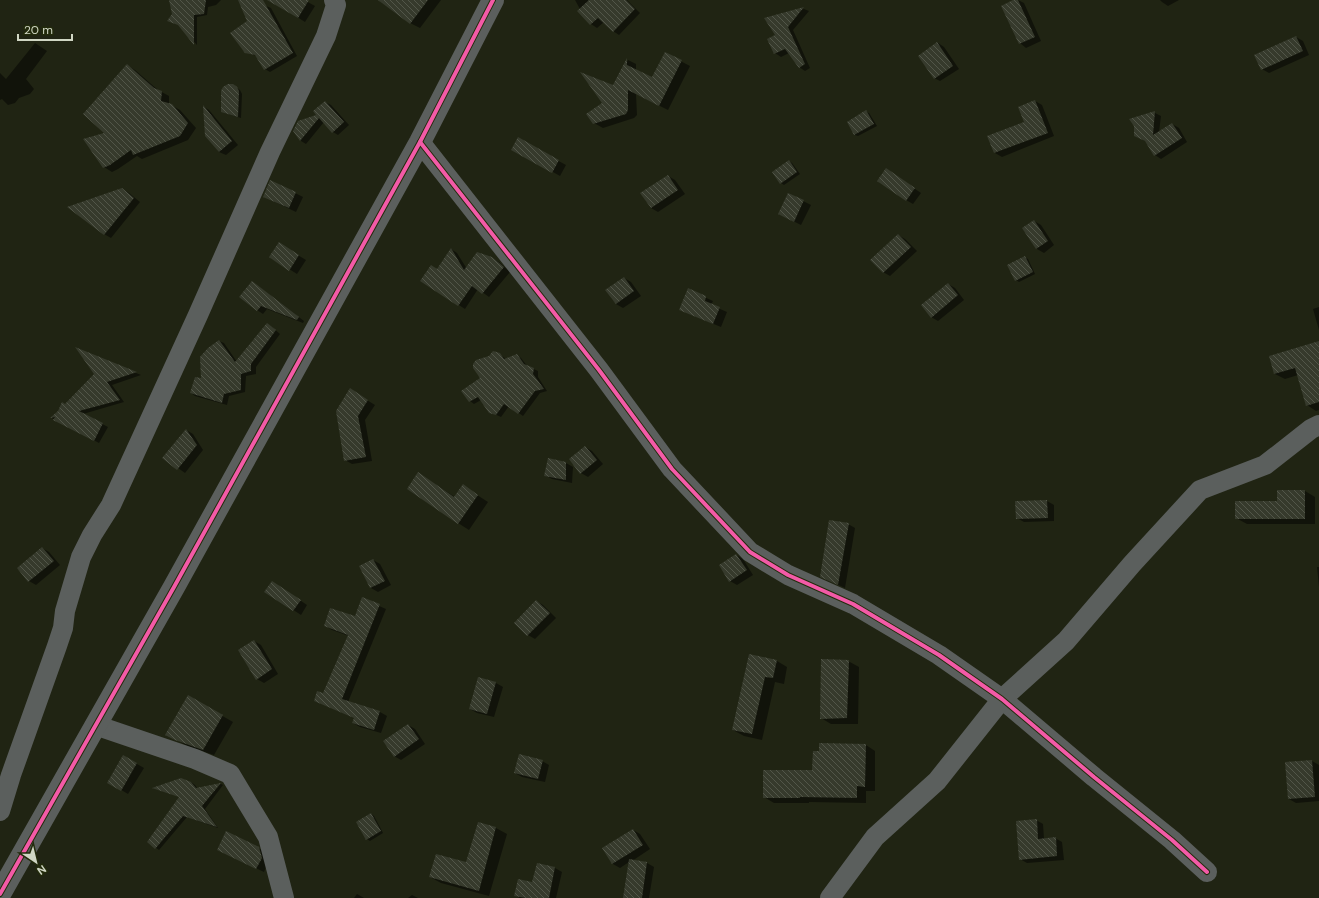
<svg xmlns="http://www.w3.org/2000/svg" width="1319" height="898" viewBox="0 0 1319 898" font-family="'DM Sans',sans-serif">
<defs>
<pattern id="building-back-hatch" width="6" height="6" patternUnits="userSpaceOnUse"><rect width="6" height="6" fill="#363a2c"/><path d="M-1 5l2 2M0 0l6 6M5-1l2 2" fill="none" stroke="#525649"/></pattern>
</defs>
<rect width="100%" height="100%" fill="#202413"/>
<g fill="#0007">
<polygon points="170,0 221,0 216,5 208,7 207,15 197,17 197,45 179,25 173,14"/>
<polygon points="270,0 304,0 315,6 305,22"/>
<polygon points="380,0 441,0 420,28 410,23"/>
<polygon points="575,0 627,0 640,13 619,35 613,31 604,22 597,28 591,24 579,11 580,9"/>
<polygon points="1015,0 1018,0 1024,3 1041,41 1026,48 1020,43"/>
<polygon points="1160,0 1179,0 1168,6 1162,2"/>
<polygon points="266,6 271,8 297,56 270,72 265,69 257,56 246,52 248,22"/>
<polygon points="804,9 809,11 793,30 810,68 805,71 799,67 789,53 781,57 775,53 777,35 765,19"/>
<polygon points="1296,37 1303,41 1309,55 1269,73 1262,69"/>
<polygon points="35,43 47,51 26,79 34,89 30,94 19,98 15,103 8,105 2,99 0,100 0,73 6,79"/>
<polygon points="938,43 944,47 959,69 940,81 934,78"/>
<polygon points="665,53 690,66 668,110 636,94 637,115 634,118 603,128 594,123 603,103 614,86 628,60 636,64 636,70 652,79"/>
<polygon points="127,65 135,70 158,90 169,96 169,104 180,110 196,128 188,140 142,159 137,156 118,169 112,172 104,167"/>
<polygon points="232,85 240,90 242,94 241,118 225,113"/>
<polygon points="1035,101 1042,105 1054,136 1002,157 995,153 1026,123"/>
<polygon points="325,102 331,105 349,125 338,135 333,132 324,122 306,144 301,141 294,131 318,115"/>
<polygon points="204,107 209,110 238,145 226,155 219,152"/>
<polygon points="866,112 869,113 877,126 858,136 855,135 848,122"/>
<polygon points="1155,113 1161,116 1159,132 1172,124 1179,128 1187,142 1161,159 1155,155 1147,142 1135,136 1135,126 1131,120"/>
<polygon points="518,139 566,165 560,176 512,149"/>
<polygon points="789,161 792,163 800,174 784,185 781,183"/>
<polygon points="893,174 921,193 913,204 906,200"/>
<polygon points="668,176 675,180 685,194 658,212 651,208 642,194"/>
<polygon points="271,181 303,197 296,212 271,200"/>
<polygon points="122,189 129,193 140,202 111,238 104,234"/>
<polygon points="789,194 811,205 801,225 779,214"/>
<polygon points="1034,221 1041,225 1054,245 1044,253 1037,249 1023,228"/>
<polygon points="898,235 905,239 917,251 890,276 883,272"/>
<polygon points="286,248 306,260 297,274 270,257"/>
<polygon points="451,249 457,253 467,269 492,258 499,262 510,272 489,297 478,289 465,309 422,281 437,270"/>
<polygon points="1025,257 1028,259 1035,274 1019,282 1016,280"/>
<polygon points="624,278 631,282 641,296 623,308 616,304"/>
<polygon points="948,284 955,288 964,300 938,321 931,317"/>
<polygon points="258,286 304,321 303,323 267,309 263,314 257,310"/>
<polygon points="689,290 713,301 711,305 727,312 721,327 687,313"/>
<polygon points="1319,307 1319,330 1313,309"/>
<polygon points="272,327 280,334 256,367 256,374 246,376 245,392 229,396 227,405 195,396 191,393 202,380 219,341 224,343 237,362"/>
<polygon points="1319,342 1319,410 1316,411 1307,405 1298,375 1285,379 1275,374 1270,357"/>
<polygon points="78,349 141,375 112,385 124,402 83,414 108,427 99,443 52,418 95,374"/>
<polygon points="499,354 506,359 517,355 521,358 527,366 538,371 538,377 547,391 540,393 523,416 509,406 501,417 490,412 481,400 474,404 470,401 481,378"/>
<polygon points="357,394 375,405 365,420 372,461 352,464 345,460"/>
<polygon points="186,430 193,434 203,450 185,473 164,458"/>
<polygon points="585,447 592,451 603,464 588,477 581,473"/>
<polygon points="566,463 573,467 572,483 552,479 545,475"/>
<polygon points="419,474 455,497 463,486 488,502 469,530 458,523"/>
<polygon points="1305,491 1315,497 1315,524 1247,524 1236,518"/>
<polygon points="1047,501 1054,505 1054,521 1024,522 1017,518"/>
<polygon points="848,524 855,528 845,588 828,580"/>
<polygon points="42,548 49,552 60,565 36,585 29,581"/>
<polygon points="736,555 743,559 753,575 737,585 730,581"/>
<polygon points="373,560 380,564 391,585 378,592 371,588 360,567"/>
<polygon points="1317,567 1319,567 1319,587"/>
<polygon points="279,586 307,605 301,615 266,592"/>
<polygon points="363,599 386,609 348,702 380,712 387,716 381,733 360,727 353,723 355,718 315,701 324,695 349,636 332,630 326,626 355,617"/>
<polygon points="536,601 543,605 556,618 535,639 528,635 515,623"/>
<polygon points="254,641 261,645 278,674 264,683 257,679"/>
<polygon points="749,655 777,661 787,667 784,684 775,682 762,740 744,736 733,730"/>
<polygon points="848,661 859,667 858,724 831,724 821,718"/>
<polygon points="496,683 503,687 494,717 477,713 470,709"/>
<polygon points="189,697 233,722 214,755 187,746 167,734"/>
<polygon points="408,725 415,729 425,744 401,760 394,756"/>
<polygon points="866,745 875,751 875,791 866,791 866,803 809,802 809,803 774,803 764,797 813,771"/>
<polygon points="123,756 144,768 128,794 108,782"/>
<polygon points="542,761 549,765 545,782 522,777 515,773"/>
<polygon points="1312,761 1319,765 1319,801 1296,803 1289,799 1286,763"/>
<polygon points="191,782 195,785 198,789 221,784 223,785 205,809 218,828 187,817 159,850 148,842"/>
<polygon points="371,814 374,816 383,833 370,841 367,839"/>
<polygon points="1036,820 1043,824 1044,839 1055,838 1062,842 1064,860 1027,863 1020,859"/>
<polygon points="478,823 496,828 507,834 489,896 441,883 430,877 467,864"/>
<polygon points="633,830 640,834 650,849 632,861 647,863 654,867 649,898 624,898 629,862 620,868 613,864 604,848"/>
<polygon points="258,848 266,852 268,862 264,872 225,853"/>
<polygon points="537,864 555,868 562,872 556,898 520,898 515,895 533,883"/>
<polygon points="357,894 364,898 354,898"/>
<polygon points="412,895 418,898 408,898"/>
</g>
<g fill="url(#building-back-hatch)">
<polygon points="169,0 206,0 204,14 194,15 194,45 178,25 167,21 172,14"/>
<polygon points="238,0 263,0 293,53 264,70 255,55 245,53 230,33 247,21"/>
<polygon points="267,0 309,0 298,18"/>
<polygon points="378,0 428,0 410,24"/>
<polygon points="589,0 626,0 635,9 613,32 598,18 590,25 577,11"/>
<polygon points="1013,0 1018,0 1035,37 1019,44 1001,6"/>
<polygon points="804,7 788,27 805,64 799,68 785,49 774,54 767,39 775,35 764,18"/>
<polygon points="1296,36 1303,51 1261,70 1254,55"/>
<polygon points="937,42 953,66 934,79 918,56"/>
<polygon points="665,52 682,60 659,106 628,90 628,110 626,114 593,124 586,114 602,103 580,72 613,85 627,58 627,65 652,77"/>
<polygon points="127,64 154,88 162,91 161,101 172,104 188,123 180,136 133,155 131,150 110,165 103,168 83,139 104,133 83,114"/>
<polygon points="228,84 233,84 237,87 239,91 238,117 221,112 221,91 223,87"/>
<polygon points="1035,100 1048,133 994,153 987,136 1024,122 1018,107"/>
<polygon points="325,101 344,122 332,133 319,118 300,141 293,131 298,121 316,115 313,111"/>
<polygon points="203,105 232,141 219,152 205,136"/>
<polygon points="866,110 874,124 854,135 847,122"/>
<polygon points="1155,111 1153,135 1172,123 1182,138 1154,156 1145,141 1134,136 1134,126 1129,119"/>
<polygon points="518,137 559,160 552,173 511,150"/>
<polygon points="789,160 797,172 780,184 772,172"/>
<polygon points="886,168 915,188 906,201 877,181"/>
<polygon points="668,175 678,190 651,208 640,193"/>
<polygon points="270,180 296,192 289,208 263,197"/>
<polygon points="122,188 134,198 104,235 67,207"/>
<polygon points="788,193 804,200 794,222 778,214"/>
<polygon points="1034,220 1048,241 1036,249 1022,228"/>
<polygon points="898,234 911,247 883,273 870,260"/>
<polygon points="279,242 299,255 289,271 269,257"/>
<polygon points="451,248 464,270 477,252 492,257 504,267 482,294 472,286 458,306 420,281 431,265 437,269"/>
<polygon points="1025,256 1033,272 1015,281 1007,265"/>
<polygon points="624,277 634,291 616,304 605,290"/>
<polygon points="252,281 299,317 297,320 261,306 257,311 239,297"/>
<polygon points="948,283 958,295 931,318 921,305"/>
<polygon points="688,288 706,296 705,301 720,307 713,324 679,310"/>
<polygon points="267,323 276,330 251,364 251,371 241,374 241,390 224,394 222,403 190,393 195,377 201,378 200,357 208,348 219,340 235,362"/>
<polygon points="1319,341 1319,402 1306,406 1295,368 1274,374 1269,356"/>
<polygon points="75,347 137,372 107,382 120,400 79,411 103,423 94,441 53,420 55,417 50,418 58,411 62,402 65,404 94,374"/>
<polygon points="493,351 500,353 504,359 517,354 524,364 534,368 533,374 544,389 535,391 518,414 504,404 496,415 489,413 478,397 469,402 461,391 480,378 473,368 473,364 476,360 489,356"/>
<polygon points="350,388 368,400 358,416 366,457 344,461 336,411"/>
<polygon points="186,429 197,445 177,470 162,458"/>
<polygon points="585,446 597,460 580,474 569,459"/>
<polygon points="548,458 566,462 566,480 544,476"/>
<polygon points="418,472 454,497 463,484 478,495 458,524 407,489"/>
<polygon points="1277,490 1305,490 1305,519 1235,519 1235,501 1277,501"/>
<polygon points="1047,500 1048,518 1016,519 1015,501"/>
<polygon points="829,520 849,523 838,585 820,577"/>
<polygon points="42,547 54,561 28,582 17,568"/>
<polygon points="736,554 747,570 729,582 719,565"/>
<polygon points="373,559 385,581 370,588 359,566"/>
<polygon points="272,581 301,600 293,611 264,592"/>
<polygon points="362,597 380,604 342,699 380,711 374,730 352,723 354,718 314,701 317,691 323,693 348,635 324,626 330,608 355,616"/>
<polygon points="536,600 550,613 527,636 514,623"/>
<polygon points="254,640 272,669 256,680 238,650"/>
<polygon points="749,654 777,660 773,678 765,677 752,734 732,730"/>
<polygon points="821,659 849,660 847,718 820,719"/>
<polygon points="478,677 496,682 487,714 469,709"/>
<polygon points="188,695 223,715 203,750 175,740 165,735"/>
<polygon points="408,724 419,739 394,757 383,741"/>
<polygon points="819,743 866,744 865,787 857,786 857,798 800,797 800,798 763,798 763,770 812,770 813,751 819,751"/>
<polygon points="519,754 543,760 538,779 514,773"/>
<polygon points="123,755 137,763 121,791 107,783"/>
<polygon points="1312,760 1315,797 1288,799 1285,762"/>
<polygon points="181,778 191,782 196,788 221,783 202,806 217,827 183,816 155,849 147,842 179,797 152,788"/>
<polygon points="371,813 381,831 366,840 356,822"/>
<polygon points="1037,819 1038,839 1056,837 1057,856 1019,860 1016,821"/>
<polygon points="478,822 496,827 479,891 429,877 436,854 466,862"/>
<polygon points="633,829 643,845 612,864 602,848"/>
<polygon points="226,831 259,847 262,858 256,869 217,850"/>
<polygon points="629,859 647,862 642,898 623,898"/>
<polygon points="537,863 555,867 549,898 526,898 514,896 518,879 532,882"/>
</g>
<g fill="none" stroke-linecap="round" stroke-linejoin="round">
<g stroke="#5b5f5d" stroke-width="20">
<polyline points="420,142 599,370 672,469 750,552 788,575 853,604 939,655 1002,699 1094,777 1172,840 1207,872"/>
<polyline points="95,725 195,759 230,774 268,837 284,898"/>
<polyline points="0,811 11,775 57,646 63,628 65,611 81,557 92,535 111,505 198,315 270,152 326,36 336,5 334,0"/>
<polyline points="830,898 875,837 937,781 1002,699 1066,641 1132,564 1200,490 1265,465 1311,429 1319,425"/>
</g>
<polyline stroke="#5b5f5d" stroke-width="22" points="0,894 174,587 420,142 493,0"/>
<defs>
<g id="cycleway">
<polyline points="420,142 599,370 672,469 750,552 788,575 853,604 939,655 1002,699 1094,777 1172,840 1207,872"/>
<polyline points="0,894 174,587 420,142 493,0"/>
</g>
</defs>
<use href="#cycleway" stroke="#232b0c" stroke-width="6"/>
<use href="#cycleway" stroke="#f35aa7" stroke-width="4"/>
</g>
<g transform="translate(36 862) rotate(145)" stroke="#232b0c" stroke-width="3" paint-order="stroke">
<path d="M0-3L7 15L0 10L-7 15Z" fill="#d0d6c4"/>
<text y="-6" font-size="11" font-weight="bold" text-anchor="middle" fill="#d0d6c4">N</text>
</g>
<path d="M18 34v6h54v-6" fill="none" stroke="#d0d6c4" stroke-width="2"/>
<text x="24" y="34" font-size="12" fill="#d0d6c4" stroke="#232b0c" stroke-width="3" paint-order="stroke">20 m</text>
</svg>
